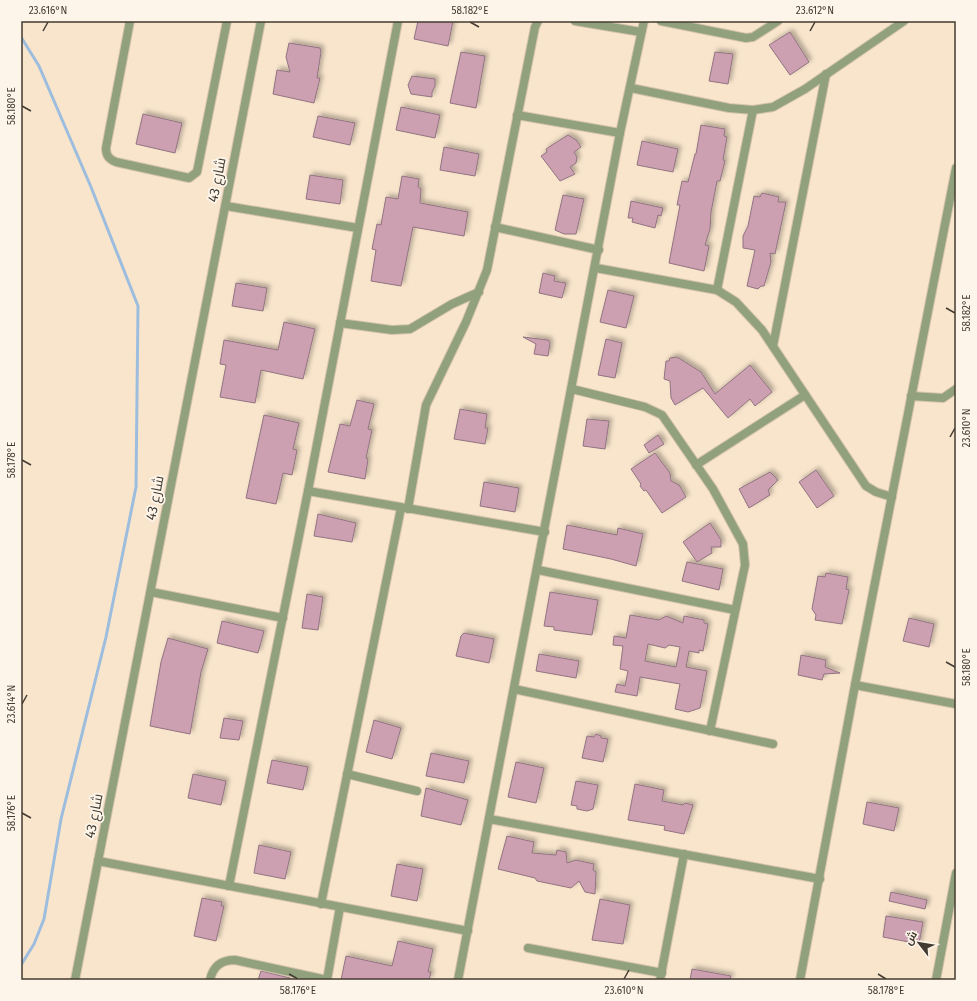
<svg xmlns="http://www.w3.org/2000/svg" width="977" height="1001" viewBox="0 0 977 1001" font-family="'Fira Sans',Cairo,sans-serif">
<defs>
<filter id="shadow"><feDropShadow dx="3" dy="-3" stdDeviation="2" flood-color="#0004"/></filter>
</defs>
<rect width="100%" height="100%" fill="#f9e5cc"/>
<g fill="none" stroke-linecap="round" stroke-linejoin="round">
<polyline stroke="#9dbdde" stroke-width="3" points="21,37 39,66 91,187 138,306 136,487 106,637 61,819 44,919 34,944 21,965"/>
</g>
<g fill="#cc9fb1" stroke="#927481" fill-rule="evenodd" filter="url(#shadow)">
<polygon points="418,21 453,21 448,46 414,39"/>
<polygon points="790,32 809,62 790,75 769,45"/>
<polygon points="289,43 320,48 321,52 317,78 320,78 314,103 273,94 277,70 290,72 286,57"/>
<polygon points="461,52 485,56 476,108 450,103"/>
<polygon points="715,52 733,54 728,84 709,81"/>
<polygon points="412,76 435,79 435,86 432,92 432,97 411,94 408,85"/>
<polygon points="401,107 440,115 435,138 396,130"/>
<polygon points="143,114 182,123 175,153 136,144"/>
<polygon points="318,116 355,123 350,145 313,137"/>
<polygon points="701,125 725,129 724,136 727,137 723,160 725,161 720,181 717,181 711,212 710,229 705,245 709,246 704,271 669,263 680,205 677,205 682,181 688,182 695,154 696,154"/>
<polygon points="568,135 576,140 581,147 574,152 577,157 576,163 570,167 575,174 560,181 541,156 547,152 546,149"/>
<polygon points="642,141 678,149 673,172 637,165"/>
<polygon points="444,147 479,154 475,176 440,170"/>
<polygon points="310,175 343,180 340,204 306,199"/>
<polygon points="402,176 419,179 418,187 421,189 420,203 468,212 464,236 413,227 401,286 371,281 376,250 372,249 377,224 381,225 386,197 398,199"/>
<polygon points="762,193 779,197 778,202 786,202 775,254 770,253 771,262 764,286 761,286 758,289 747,286 755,250 743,248 743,236 748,226 754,196 760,197"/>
<polygon points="563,195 584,199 576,234 564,234 555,230"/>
<polygon points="631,201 663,208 661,216 658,215 655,228 632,222 633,218 628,218"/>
<polygon points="543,273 555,276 554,281 566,283 562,298 539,293"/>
<polygon points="236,283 267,288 263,311 232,306"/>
<polygon points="608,290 634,296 626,328 600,322"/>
<polygon points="284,322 315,329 303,379 261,370 255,403 220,397 226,365 220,364 224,340 278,350"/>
<polygon points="523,337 548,340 550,343 548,356 534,354 536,344"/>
<polygon points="606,339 622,343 615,378 598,375"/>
<polygon points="677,357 701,372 715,394 750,365 772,392 755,406 750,399 728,418 703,388 675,405 671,398 670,381 664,379 666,361 669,361 670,358"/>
<polygon points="357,400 374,404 368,429 372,430 366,458 368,459 365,479 328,472 340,424 350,426"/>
<polygon points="460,409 487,414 485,428 488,428 485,444 454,439"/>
<polygon points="264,415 299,423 293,449 297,450 292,475 283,473 276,504 246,498"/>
<polygon points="587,419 609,421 605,449 583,446"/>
<polygon points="658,435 664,444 649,453 644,445"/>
<polygon points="655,453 670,473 671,481 679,485 686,497 662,513 646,490 644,491 640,486 641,484 631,469"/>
<polygon points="816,470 834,496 817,508 799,482"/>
<polygon points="770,472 778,480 768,490 770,495 749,508 739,489"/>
<polygon points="484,482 519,488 515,512 480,506"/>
<polygon points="318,514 356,523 352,542 314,536"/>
<polygon points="710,523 721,540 721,547 711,547 712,553 697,562 683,542"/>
<polygon points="567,525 617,535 618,528 643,534 636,566 611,559 563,549"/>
<polygon points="687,562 723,569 719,590 682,581"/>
<polygon points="826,573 848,577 846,589 849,590 842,624 815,620 816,615 812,609 818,576 825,577"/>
<polygon points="550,592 598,600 592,635 554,630 554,627 544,626"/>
<polygon points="307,594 323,597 318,630 302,628"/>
<path d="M630,615L659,620L666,616L683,623L684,616L704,620V623L708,624L703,651L699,650V653L689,651L686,667L707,671L700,708L688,712L675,709L680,684L640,677L637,696L615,692L617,684L625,686L628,671L620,669L623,646L613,645L614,636L626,638ZM648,644L665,648L669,645L680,647L676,667L645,661Z"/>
<polygon points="909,618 934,624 929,647 903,641"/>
<polygon points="222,621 264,631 258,653 217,643"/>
<polygon points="464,633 494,639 489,663 456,656 461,636"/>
<polygon points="168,638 208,649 201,672 190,734 150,726 161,662"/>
<polygon points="539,654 579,661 576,678 536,671"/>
<polygon points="801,655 826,660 825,667 840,673 824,674 822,680 798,675"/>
<polygon points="224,718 243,721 239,740 220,738"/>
<polygon points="374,720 401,728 392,759 366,752"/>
<polygon points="596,734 601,736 601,738 608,739 603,762 582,758 587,736 594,737"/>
<polygon points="431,753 469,761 464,783 426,776"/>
<polygon points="272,760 308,767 303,790 267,783"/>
<polygon points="516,762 544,768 536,803 508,797"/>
<polygon points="193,774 226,781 221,805 188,798"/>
<polygon points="576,781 598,785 593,809 587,811 577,809 577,806 571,805"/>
<polygon points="635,784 664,790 662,801 683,805 685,803 693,805 684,834 664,830 665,826 628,820"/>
<polygon points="426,788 468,800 461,825 421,816"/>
<polygon points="867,802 899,808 894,831 863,824"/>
<polygon points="507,836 534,842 532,853 556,855 557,850 566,852 567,863 576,860 594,864 593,870 596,872 595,894 585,892 579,881 571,888 537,881 535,878 498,869"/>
<polygon points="259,845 291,852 285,879 254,873"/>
<polygon points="397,864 423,869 417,901 391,896"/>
<polygon points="891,892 927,900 925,909 889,901"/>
<polygon points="202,898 222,902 221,906 224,906 216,941 194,936"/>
<polygon points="600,899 630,905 623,944 592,940"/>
<polygon points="886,916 923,922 919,944 883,937"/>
<polygon points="398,941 433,949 428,972 431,972 429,980 341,980 346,956 392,966"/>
<polygon points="692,969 731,976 730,980 690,980"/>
<polygon points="261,971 290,978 289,980 258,980"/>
</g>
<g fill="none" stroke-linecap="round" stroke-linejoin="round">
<defs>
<g id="minor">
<path d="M130,21L106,148C106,156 109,159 116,162L189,178L197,172L227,21"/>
<polyline points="575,21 641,32"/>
<polyline points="661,21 746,38 753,37 778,21"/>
<polyline points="631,88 729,108 753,110 773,107 805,89 904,21"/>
<polyline points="517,115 620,133"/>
<polyline points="226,206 358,228"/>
<polyline points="495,227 599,250"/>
<polyline points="596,268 717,290 736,302 762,330 866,486 876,492 892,497"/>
<polyline points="717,290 753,110"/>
<polyline points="340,323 392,330 410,329 452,304 479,292"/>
<polyline points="773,346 826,74"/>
<polyline points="572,389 645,407 662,415 713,489 743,544 745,565 710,731"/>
<polyline points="911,396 943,398 956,389"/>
<polyline points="696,465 805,395"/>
<polyline points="308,491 545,532"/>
<polyline points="408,509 426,405 466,322 487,270 535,27 538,21"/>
<polyline points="538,570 735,610"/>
<polyline points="151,592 283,618"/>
<polyline points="855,685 956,704"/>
<polyline points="514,689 773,744"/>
<polyline points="347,774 417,791"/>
<polyline points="489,819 820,879"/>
<polyline points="98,861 468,931"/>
<polyline points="229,886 308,491 398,21"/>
<polyline points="321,904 401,508"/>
<polyline points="528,948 662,973"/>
<path d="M210,980C213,966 221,960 235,960L327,980"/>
<polyline points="327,980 340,907"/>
<polyline points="458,980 620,133 644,21"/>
<polyline points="660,980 684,854"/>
<polyline points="936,980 956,873"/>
</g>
<g id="tertiary">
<polyline points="75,980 261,21"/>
<polyline points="800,980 855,685 956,168"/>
</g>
</defs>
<use href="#minor" stroke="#d5c3ad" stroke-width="10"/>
<use href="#tertiary" stroke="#d5c3ad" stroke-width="10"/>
<use href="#minor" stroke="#91a17e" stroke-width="8"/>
<use href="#tertiary" stroke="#91a17e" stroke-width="8"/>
</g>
<path fill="none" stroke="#433b31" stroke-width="1.5" d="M470,22L479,27M43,31L48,22M810,31L815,22M22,106L31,111M946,308L955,313M950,437L955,428M22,460L31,465M946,662L955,667M22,704L27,695M22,813L31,818M289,974L298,979M878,974L886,979M624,979L629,970"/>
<g text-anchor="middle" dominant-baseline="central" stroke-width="3.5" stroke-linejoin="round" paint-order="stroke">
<g font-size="14" fill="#433b31" stroke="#fdf5ea">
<text transform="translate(217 180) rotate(-79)">شارع 43</text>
<text transform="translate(155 498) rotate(-79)">شارع 43</text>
<text transform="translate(94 816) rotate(-79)">شارع 43</text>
</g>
</g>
<rect width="977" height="1001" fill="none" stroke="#fdf5ea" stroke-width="44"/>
<g transform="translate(919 943) rotate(301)" stroke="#fdf5ea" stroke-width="3" paint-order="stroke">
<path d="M0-3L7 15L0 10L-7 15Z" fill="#433b31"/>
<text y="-6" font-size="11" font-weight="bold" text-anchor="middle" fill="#433b31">ش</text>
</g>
<rect x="22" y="22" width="933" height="957" fill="none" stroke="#433b31" stroke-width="1.5"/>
<g font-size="10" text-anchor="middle" fill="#433b31">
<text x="48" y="14">23.616°N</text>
<text x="470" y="14">58.182°E</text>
<text x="815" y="14">23.612°N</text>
<text transform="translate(11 106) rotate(-90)" y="4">58.180°E</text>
<text transform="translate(966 313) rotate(-90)" y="4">58.182°E</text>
<text transform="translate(966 428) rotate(-90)" y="4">23.610°N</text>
<text transform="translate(11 460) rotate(-90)" y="4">58.178°E</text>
<text transform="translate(966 667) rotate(-90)" y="4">58.180°E</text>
<text transform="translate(11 704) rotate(-90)" y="4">23.614°N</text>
<text transform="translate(11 813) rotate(-90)" y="4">58.176°E</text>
<text x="298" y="994">58.176°E</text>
<text x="624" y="994">23.610°N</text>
<text x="886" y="994">58.178°E</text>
</g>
</svg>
